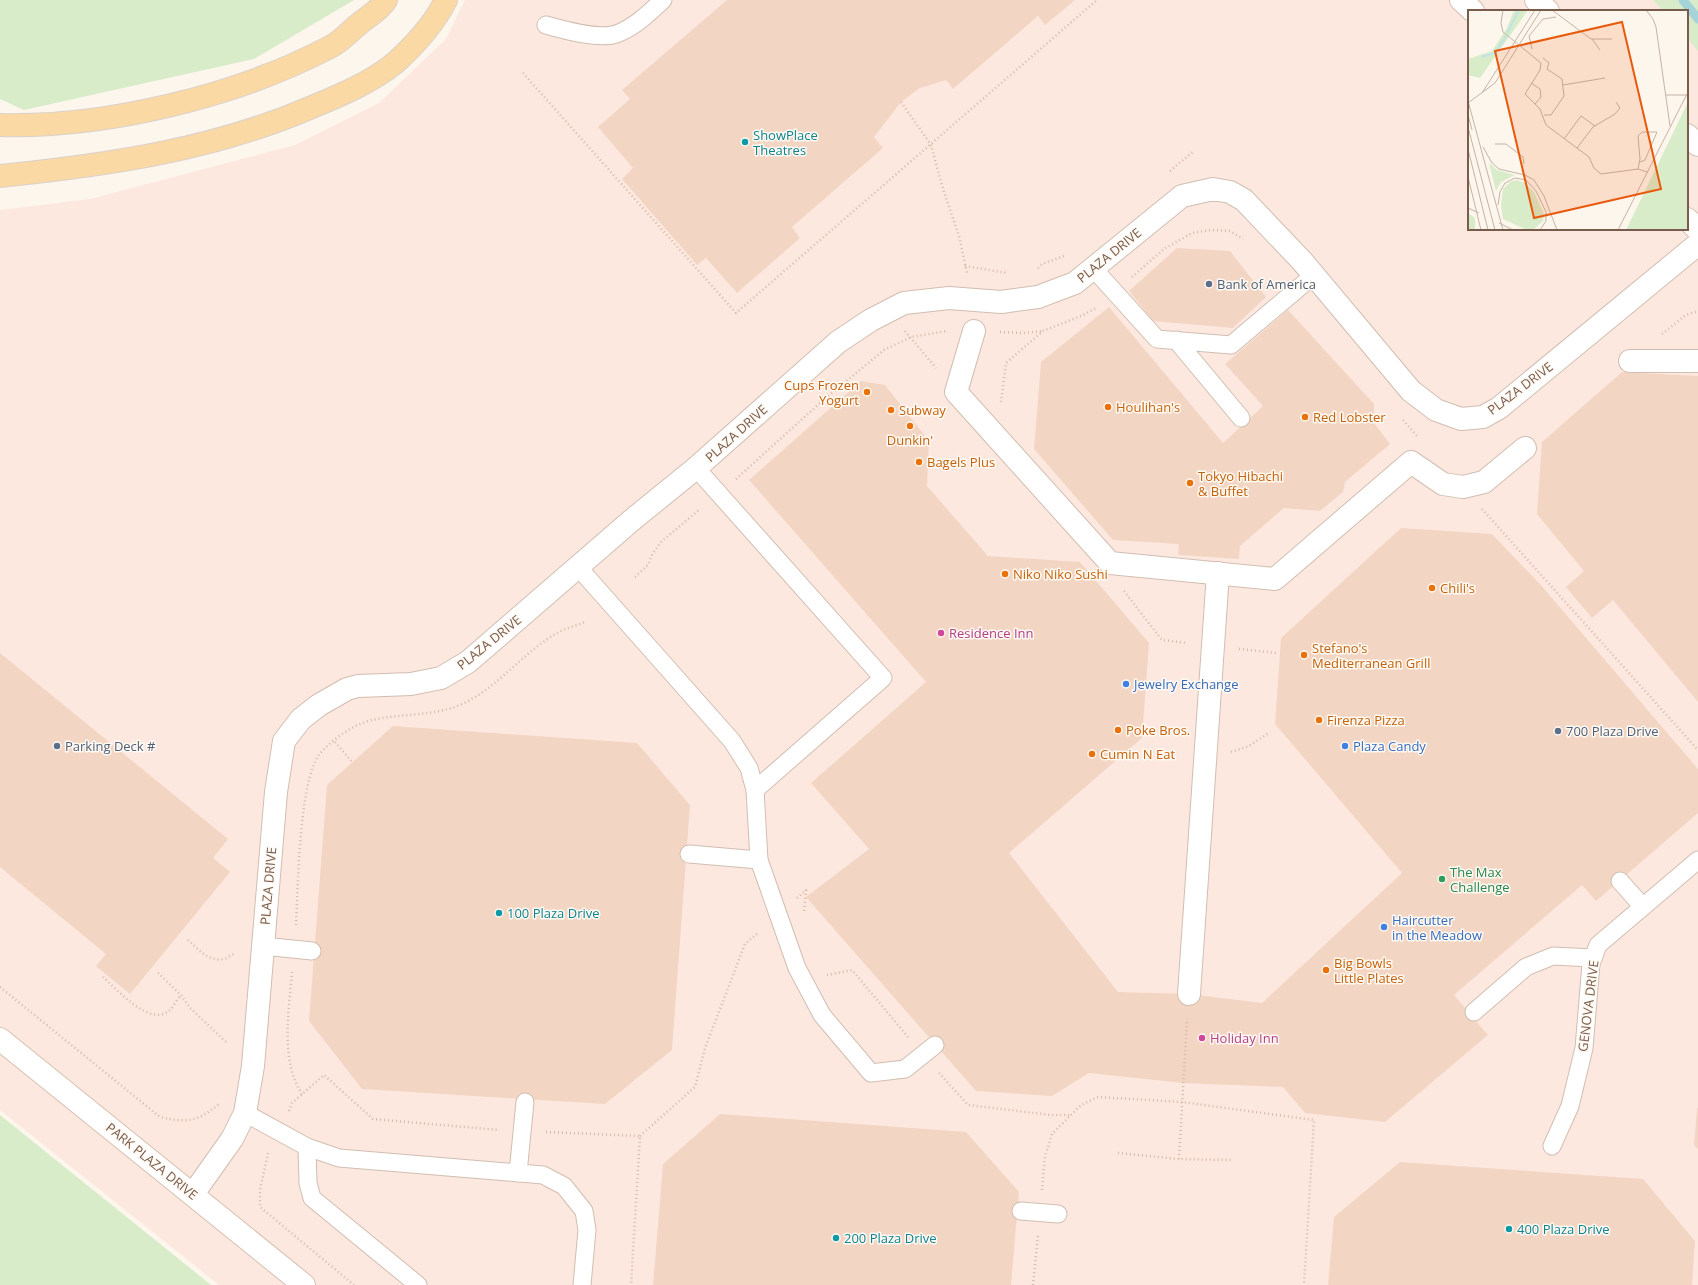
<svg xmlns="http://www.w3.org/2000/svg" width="1698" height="1285" viewBox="0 0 1698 1285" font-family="'Open Sans',sans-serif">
<rect width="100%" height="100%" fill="#fdf6ec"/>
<path fill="#fde8e0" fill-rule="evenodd" d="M465,0H1698V1285H219L0,1110V210L90,199L295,145L379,103L446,39ZM1469,11H1687V229H1469Z"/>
<g fill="#d8ecc9">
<polygon points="0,0 354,0 254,59 24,110 0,99"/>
<polygon points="1653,0 1698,0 1698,51 1687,38 1687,11 1663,11"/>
<polygon points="0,1115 211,1285 0,1285"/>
</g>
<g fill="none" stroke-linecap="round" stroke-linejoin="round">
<polyline stroke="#a5d3da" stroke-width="9" points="1683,0 1698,19"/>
</g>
<g fill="#f3d5c3">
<polygon points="727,0 1075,0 1045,25 1038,16 953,89 946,80 920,88 901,102 874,137 883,148 792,227 800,238 737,293 706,258 697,265 622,179 633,168 598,127 630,99 622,90"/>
<polygon points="1177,248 1230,251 1266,297 1233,328 1153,321 1129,291"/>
<polygon points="1109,307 1223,443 1263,406 1225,364 1288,310 1374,404 1374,423 1390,444 1345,482 1343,492 1320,511 1284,508 1240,546 1239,559 1178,555 1179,544 1113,540 1034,449 1041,362"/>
<polygon points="1622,372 1698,376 1698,702 1613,600 1592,618 1566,587 1584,571 1537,514 1542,442"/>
<polygon points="861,381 885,385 929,441 927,486 988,556 1080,562 1149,643 1142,738 1009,853 1118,992 1189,994 1262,1003 1402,873 1275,724 1281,638 1401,528 1492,534 1540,584 1698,769 1698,813 1596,901 1582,885 1454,995 1488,1035 1385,1122 1305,1113 1283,1087 1183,1083 1089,1073 1052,1096 976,1091 806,897 869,849 811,783 926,682 749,480"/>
<polygon points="0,653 228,839 213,858 230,872 130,994 96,966 106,954 0,867"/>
<polygon points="393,726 637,743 690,805 672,1050 605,1104 362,1089 309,1021 327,785"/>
<polygon points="1697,1108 1698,1108 1698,1149 1694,1145"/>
<polygon points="720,1114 966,1132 1019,1192 1011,1285 653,1285 663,1164"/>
<polygon points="1400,1162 1643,1179 1695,1241 1692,1285 1328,1285 1334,1217"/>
</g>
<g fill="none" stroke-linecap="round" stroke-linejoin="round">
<defs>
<g id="lane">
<path d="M546,25C564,30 601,41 619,33C636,26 650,12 663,0"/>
<polyline points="1093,268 1157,339 1231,345 1314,275"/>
<polyline points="1176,340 1241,418"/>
<polyline points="696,468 883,678 755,790"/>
<polyline points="578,567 732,741 749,768 755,790 759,860 797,968 822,1015 871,1073 905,1069 935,1045"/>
<polyline points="689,854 759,860"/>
<polyline points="1620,881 1643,907"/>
<polyline points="263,946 312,951"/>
<polyline points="1474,1012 1526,967 1553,956 1593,958"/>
<polyline points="245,1113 307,1147 339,1158 543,1175 564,1186 584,1211 587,1230 582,1285"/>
<polyline points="1552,1146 1570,1106 1584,1048 1591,964 1598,945 1698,860"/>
<polyline points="307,1147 308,1183 312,1198 418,1285"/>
<polyline points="518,1173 525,1102"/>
<polyline points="1021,1211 1058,1214"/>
</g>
<g id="street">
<polyline points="974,331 956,392 1110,563 1275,579 1411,462 1443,484 1463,487 1484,482 1525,448"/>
<polyline points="1630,361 1698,361"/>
<polyline points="1189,994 1218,573"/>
<polyline points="193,1194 232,1139 245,1113 253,1066 276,792 284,741 301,719 319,705 347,689 358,686 411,684 441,678 468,662 632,520 696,468 838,342 871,320 904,303 949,298 1001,302 1038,297 1075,283 1182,196 1213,189 1230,192 1244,200 1302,261 1411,391 1436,410 1461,419 1483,417 1499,408 1698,244"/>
</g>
<g id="secondary">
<polyline points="1461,0 1473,11"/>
<polyline points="1536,0 1548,11"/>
<polyline points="1687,135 1698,145"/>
<polyline points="1687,219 1698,230"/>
<polyline points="0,1039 304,1285"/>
</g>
<g id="primary">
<path d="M0,125C105,128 237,96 330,47C341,42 350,31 359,24C367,17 380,10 386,0"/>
<path d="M0,176C107,165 213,150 312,107C341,95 370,83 395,63C415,45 434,24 446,0"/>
</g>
</defs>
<use href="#lane" stroke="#d1beb0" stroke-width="19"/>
<use href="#street" stroke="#d1beb0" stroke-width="24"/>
<use href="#secondary" stroke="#d6c0b0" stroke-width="24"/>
<use href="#primary" stroke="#dad1cd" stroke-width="24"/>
<g stroke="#d9b8a5" stroke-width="2.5" stroke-dasharray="1 3" stroke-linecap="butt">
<polyline points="523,73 736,313 1097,0"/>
<polyline points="901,102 931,145 943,189 959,236 967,273"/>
<polyline points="1170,171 1194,151"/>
<polyline points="965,266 1007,273"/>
<polyline points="1038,268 1042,264 1064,256"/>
<polyline points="1132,277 1164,249 1192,233 1211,230 1230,231 1243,239"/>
<polyline points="905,331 936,368"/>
<polyline points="1000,332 1023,333 1043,331"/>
<polyline points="1662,334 1686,315 1698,311"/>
<polyline points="1001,402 1006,363 1043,331 1081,316 1096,308"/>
<polyline points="1403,420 1418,437"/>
<polyline points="736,479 820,403 884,350 911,337 947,331"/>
<polyline points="1482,509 1698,750"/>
<polyline points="635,577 648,565 652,555 661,542 700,509"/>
<polyline points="1124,591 1162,640 1187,643"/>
<polyline points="1239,649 1276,653"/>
<polyline points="335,742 352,762"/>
<polyline points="1231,752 1249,746 1270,732"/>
<polyline points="797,898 806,890 804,912"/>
<path d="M296,925C298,888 299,782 319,755C330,741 351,726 368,721C398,713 431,717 460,705C497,689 522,653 557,633C566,628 576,626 585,622"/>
<path d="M188,940C199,950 209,962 224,959C228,958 231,955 235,953"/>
<path d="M292,972C289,1010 280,1061 302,1094"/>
<polyline points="158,973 181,995 190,1008 228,1044"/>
<polyline points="827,975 852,970 908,1037"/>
<path d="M103,977C117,989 150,1028 170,1010C174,1006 177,999 181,995"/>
<path d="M0,987L160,1117C187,1123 197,1122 219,1104"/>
<polyline points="939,1073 968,1105 1051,1115 1070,1115"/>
<polyline points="289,1111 292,1103 324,1075 373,1119 499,1130"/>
<polyline points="546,1132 640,1136 631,1285"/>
<polyline points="640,1136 695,1087 705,1048 745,944 759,932"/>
<polyline points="268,1153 260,1190 260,1207 354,1285"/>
<polyline points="1118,1153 1179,1159 1232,1160"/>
<polyline points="1179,1159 1187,1019"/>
<polyline points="1042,1190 1045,1156 1052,1134 1081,1105 1098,1097 1182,1102 1314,1120 1304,1285"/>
<polyline points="1033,1285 1038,1235"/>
</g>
<use href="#lane" stroke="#fff" stroke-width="17"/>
<use href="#street" stroke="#fff" stroke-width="22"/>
<use href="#secondary" stroke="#fff" stroke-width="22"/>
<use href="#primary" stroke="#fbd9a5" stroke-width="22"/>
</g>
<g fill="#0f9aa8" stroke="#fffaf3" stroke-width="1.5">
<circle cx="745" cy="142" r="4"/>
<circle cx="499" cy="913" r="4"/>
<circle cx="1509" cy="1229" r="4"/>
<circle cx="836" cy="1238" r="4"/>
</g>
<g fill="#5c6f8a" stroke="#fffaf3" stroke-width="1.5">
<circle cx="1209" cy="284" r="4"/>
<circle cx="1558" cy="731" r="4"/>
<circle cx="57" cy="746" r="4"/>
</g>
<g fill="#e8710a" stroke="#fffaf3" stroke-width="1.5">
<circle cx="867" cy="392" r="4"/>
<circle cx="1108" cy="407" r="4"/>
<circle cx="891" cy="410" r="4"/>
<circle cx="1305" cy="417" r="4"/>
<circle cx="910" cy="426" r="4"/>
<circle cx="919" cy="462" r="4"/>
<circle cx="1190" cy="483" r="4"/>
<circle cx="1005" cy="574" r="4"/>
<circle cx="1432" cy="588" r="4"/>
<circle cx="1304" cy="655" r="4"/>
<circle cx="1319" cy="720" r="4"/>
<circle cx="1118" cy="730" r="4"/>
<circle cx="1092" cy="754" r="4"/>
<circle cx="1326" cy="970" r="4"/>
</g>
<g fill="#d1479c" stroke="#fffaf3" stroke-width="1.5">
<circle cx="941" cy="633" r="4"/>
<circle cx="1202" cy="1038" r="4"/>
</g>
<g fill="#3f7fe0" stroke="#fffaf3" stroke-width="1.5">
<circle cx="1126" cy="684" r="4"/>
<circle cx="1345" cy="746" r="4"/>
<circle cx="1384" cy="927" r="4"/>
</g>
<circle fill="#2e9e5b" stroke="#fffaf3" stroke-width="1.5" cx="1442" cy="879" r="4"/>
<g text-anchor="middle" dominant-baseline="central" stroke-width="3" stroke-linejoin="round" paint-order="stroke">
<g font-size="13" fill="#0d838f" stroke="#fffaf3" text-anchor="start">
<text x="753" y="135">ShowPlace<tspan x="753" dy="15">Theatres</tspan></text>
<text x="507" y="913">100 Plaza Drive</text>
<text x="1517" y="1229">400 Plaza Drive</text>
<text x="844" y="1238">200 Plaza Drive</text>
</g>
<g font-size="13" fill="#7a5c4d" stroke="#fffaf3">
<text transform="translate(1109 255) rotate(-39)">PLAZA DRIVE</text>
<text transform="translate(1520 388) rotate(-37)">PLAZA DRIVE</text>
<text transform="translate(736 433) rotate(-42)">PLAZA DRIVE</text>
<text transform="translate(489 642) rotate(-39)">PLAZA DRIVE</text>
<text transform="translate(268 886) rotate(-85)">PLAZA DRIVE</text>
<text transform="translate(1588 1006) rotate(-83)">GENOVA DRIVE</text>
<text transform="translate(152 1161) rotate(39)">PARK PLAZA DRIVE</text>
</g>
<g font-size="13" fill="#4e5e75" stroke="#fffaf3" text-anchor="start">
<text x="1217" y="284">Bank of America</text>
<text x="1566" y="731">700 Plaza Drive</text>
<text x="65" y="746">Parking Deck #</text>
</g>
<g font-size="13" fill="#c56008" stroke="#fffaf3" text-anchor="start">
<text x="859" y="385" text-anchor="end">Cups Frozen<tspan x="859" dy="15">Yogurt</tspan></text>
<text x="1116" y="407">Houlihan's</text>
<text x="899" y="410">Subway</text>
<text x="1313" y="417">Red Lobster</text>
<text x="910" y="440" text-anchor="middle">Dunkin'</text>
<text x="927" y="462">Bagels Plus</text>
<text x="1198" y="476">Tokyo Hibachi<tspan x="1198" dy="15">&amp; Buffet</tspan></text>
<text x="1013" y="574">Niko Niko Sushi</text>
<text x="1440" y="588">Chili's</text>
<text x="1312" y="648">Stefano's<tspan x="1312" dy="15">Mediterranean Grill</tspan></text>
<text x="1327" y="720">Firenza Pizza</text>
<text x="1126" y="730">Poke Bros.</text>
<text x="1100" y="754">Cumin N Eat</text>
<text x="1334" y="963">Big Bowls<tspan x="1334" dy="15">Little Plates</tspan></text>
</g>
<g font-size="13" fill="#b23c85" stroke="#fffaf3" text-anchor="start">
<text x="949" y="633">Residence Inn</text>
<text x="1210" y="1038">Holiday Inn</text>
</g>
<g font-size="13" fill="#366cbe" stroke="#fffaf3" text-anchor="start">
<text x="1134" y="684">Jewelry Exchange</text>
<text x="1353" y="746">Plaza Candy</text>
<text x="1392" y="920">Haircutter<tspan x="1392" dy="15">in the Meadow</tspan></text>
</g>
<g font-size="13" fill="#27864d" stroke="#fffaf3" text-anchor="start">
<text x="1450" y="872">The Max<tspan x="1450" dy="15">Challenge</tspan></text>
</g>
</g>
<g transform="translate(1468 10)">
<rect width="220" height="220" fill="#fdf6ec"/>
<path d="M46,0H60L12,68L0,65V49L24,41L39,18ZM220,92V220H158ZM21,153L29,160L47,165L33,172L28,181ZM49,170L57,173L66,182L76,204L75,211L65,220L57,219L35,209L33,195L35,179L42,172ZM0,203L7,208V220H0Z" fill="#d8ecc9"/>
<path fill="none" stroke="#bfe3e8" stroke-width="2" d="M39,23L51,0M13,47L27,43L38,26"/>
<path fill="none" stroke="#c5b3a7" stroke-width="1" d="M35,0L33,13L35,22L73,53L72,60L57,84L72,99L78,115L121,147L126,158L133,164L170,159L179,162M84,0L123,29H144M178,0L185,9L188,17L202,116M124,29L132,40M64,39L61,26L75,9L88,7M75,48L81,53L79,59L94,69L96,86L83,105H76M63,73L72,79L73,87L67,94M95,75L137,68M14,83L67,0M198,85H219M0,91L35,220M0,93L27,73L73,0M0,105L4,120M0,117L27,220M96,129L113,106L127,116M27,134H38L55,147L56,154M15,137L24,153L31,159L57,165L66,170L76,186L89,220M109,138L125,117L147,104L152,98L148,92M0,139L20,220M170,159L172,149L170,126L174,122H189L177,150L172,152M0,167L13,220M30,195L32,182L37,173L47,168L58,170L68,181L78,202V211L72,220M0,198L11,203M31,213L45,220M150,220L220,82"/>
<path fill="#e8590c" fill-opacity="0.15" stroke="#e8590c" stroke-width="2" d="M154,12L193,179L66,208L27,41Z"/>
<rect width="220" height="220" fill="none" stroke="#7a5c4d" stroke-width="2"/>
</g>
</svg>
